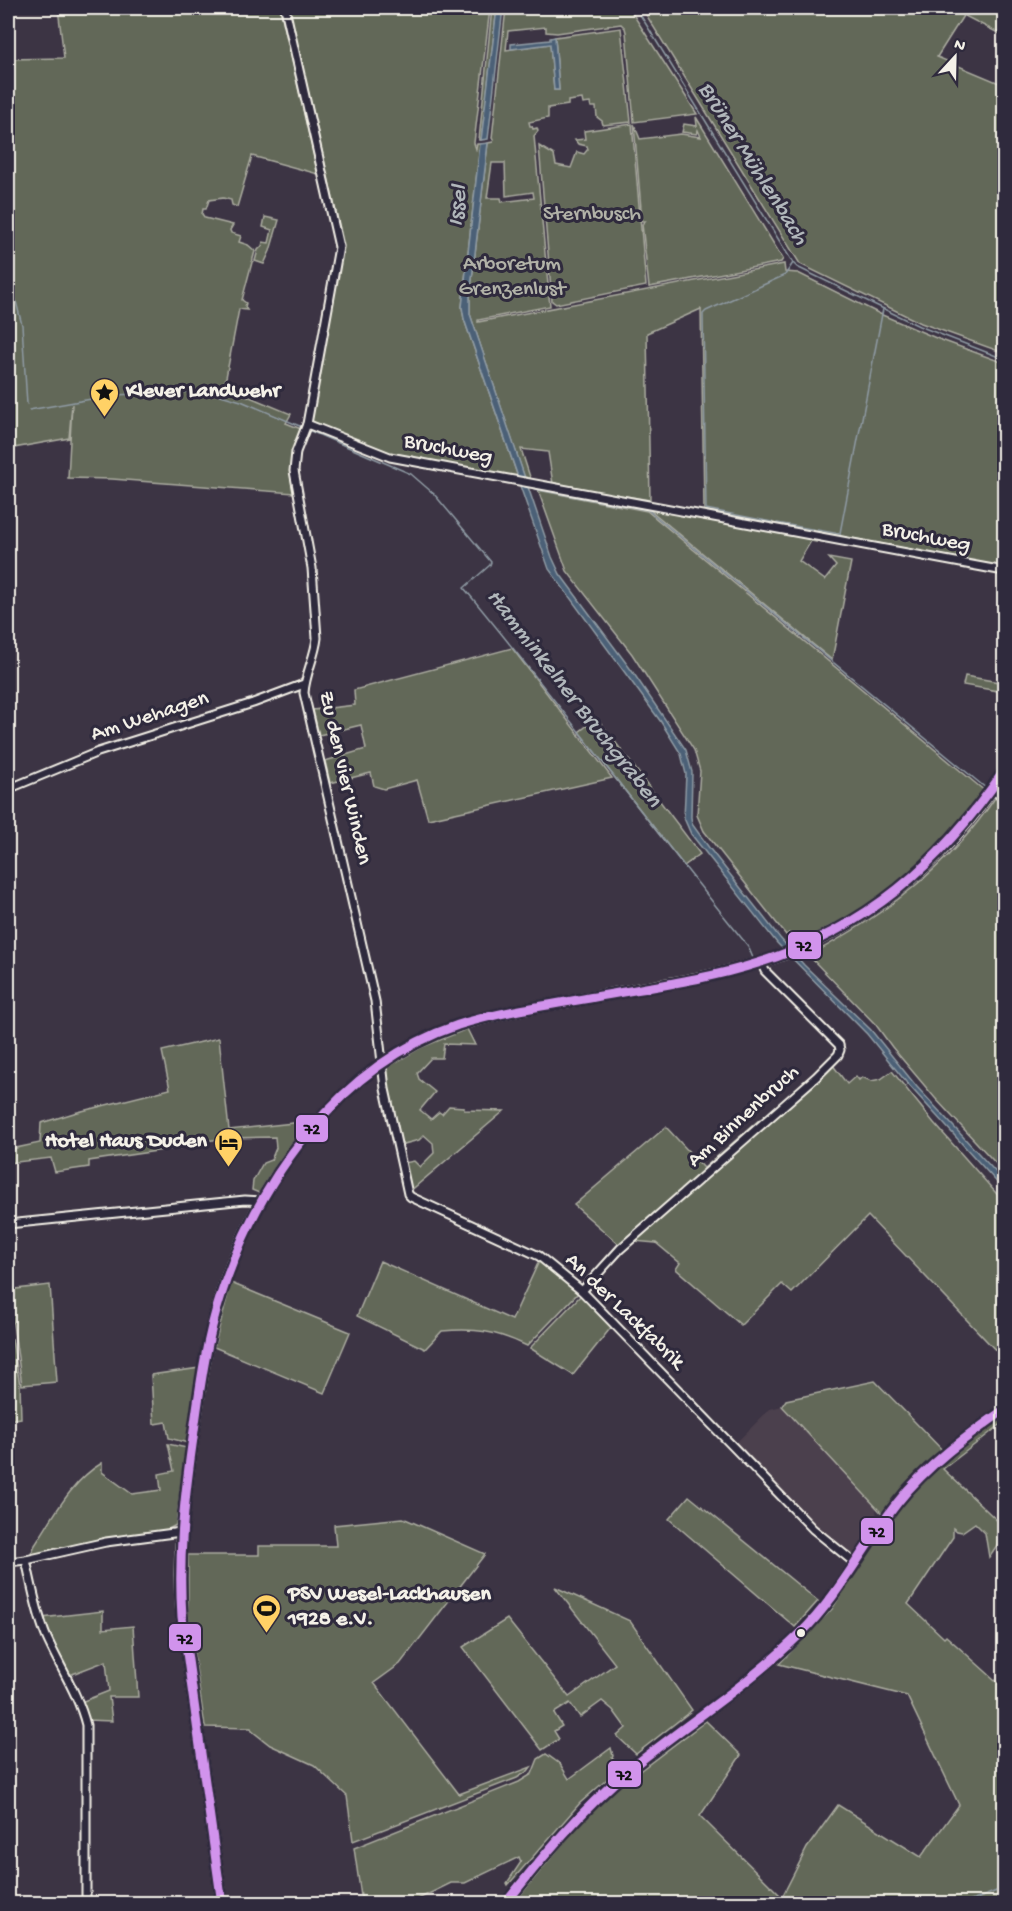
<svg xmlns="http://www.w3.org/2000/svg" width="1012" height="1911" viewBox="0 0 1012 1911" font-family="'Gochi Hand',sans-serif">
<rect width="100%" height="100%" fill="#3c3444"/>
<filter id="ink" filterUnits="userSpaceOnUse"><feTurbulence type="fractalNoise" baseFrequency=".0167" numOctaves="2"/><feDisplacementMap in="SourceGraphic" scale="12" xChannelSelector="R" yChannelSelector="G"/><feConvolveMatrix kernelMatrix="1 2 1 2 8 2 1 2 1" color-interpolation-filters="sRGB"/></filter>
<g filter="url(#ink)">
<polygon fill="#4c3f4d" points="782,1406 876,1508 877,1521 850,1558 826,1538 734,1445 770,1409"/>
<g fill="#626759" stroke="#abaca0" stroke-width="1.5" fill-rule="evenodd">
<polygon points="58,8 280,8 318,174 252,156 237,207 232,205 231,200 223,198 209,200 206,209 203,209 202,214 205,218 233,225 230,230 231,233 241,236 239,242 248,245 255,251 242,300 246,303 245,307 247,310 239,309 224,388 240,393 291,414 286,423 301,429 291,459 294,493 112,479 68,478 72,404 69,438 8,449 8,59 64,58"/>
<polygon points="289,8 490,8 474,143 476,149 477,144 480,144 462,307 464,319 519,480 381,452 311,421 341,251 344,246"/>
<polygon points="492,8 497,8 482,134 481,140 479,140"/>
<path d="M506,8H629L697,114L634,122L626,32L625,28L621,24L557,33L546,32V27L508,31L506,50L550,44L554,90H559L555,37L621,28L631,122L603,125L602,121L597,117L596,107H591L590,103L583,104L582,99L568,101V105L548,108V118L529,122L530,126H532L533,129L537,128L538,131L534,136L550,306L478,320V322L784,264L785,272L798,273L880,314L936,338L1004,363V567L704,510L701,309L647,333L650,500L553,484L548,452L521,449L531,480L525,479L470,314V296L488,143L493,142L494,139L492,138ZM492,163H505L506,196L533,192L534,198L502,202L501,198H487Z"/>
<polygon points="642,8 968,8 937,57 1004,85 1004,353 921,323 800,264"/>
<polygon points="971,8 1004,8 1004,36 965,16"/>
<polygon points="696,117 783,259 781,262 649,287 642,224 645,221 642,221 634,124 640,139 681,134 701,137 698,130 697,134 682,132 684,124 697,126"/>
<polygon points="632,124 646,286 556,304 552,301 539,146 554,155 556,165 571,168 577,152 584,154 588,149 587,146 578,144 575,140 585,139 584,131"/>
<polygon points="265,217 279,220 270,251 264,264 255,261 258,250 262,246 263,242 269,243 272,230 263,227"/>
<path d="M538,490L647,511L986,792C952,833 918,872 873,902C850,918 823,928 800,943L789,933L786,935L704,831L697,815L700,771L694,750L632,654L567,571Z"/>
<polygon points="583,495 815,538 816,542 811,541 799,561 825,580 836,566 829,558 851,562 832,660 650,510 583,497"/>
<polygon points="512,648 612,778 428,819 417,780 384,789 374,786 371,773 330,783 325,761 366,749 361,725 319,735 313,710 355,705 354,690"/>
<polygon points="965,676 1004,683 1004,692 963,685"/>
<polygon points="597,718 700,854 684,866 579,732"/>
<path d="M995,798L1004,805V822L999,831L1004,836V1172L935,1098L892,1047L876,1025L810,957V955C883,916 949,867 995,798Z"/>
<polygon points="467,1029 475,1045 444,1044 442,1058 431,1058 417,1073 419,1079 435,1092 420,1110 431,1119 439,1112 442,1114 449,1106 464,1107 464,1110 504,1111 409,1192 404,1163 414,1161 420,1167 434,1153 433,1143 424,1135 419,1140 400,1145 387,1091 386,1068 420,1048"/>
<polygon points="219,1038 229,1130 312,1121 294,1145 263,1191 259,1193 252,1190 253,1181 263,1163 271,1160 276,1148 275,1137 230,1138 187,1143 184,1147 89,1161 89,1167 55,1172 51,1158 8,1163 8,1133 11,1149 40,1143 41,1123 74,1113 170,1089 162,1051"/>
<polygon points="832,1064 847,1084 856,1076 859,1080 862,1077 871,1081 881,1079 892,1071 934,1123 1004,1202 1004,1359 868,1216 792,1293 782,1284 741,1325 676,1269 680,1263 656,1243 633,1241 692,1190 621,1246 574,1205 666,1127 704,1168 760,1119 767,1125"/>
<path d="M540,1259L579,1290L578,1293L527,1346C496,1331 476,1328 442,1331L425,1349L357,1316L380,1261L512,1320Z"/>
<polygon points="231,1283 350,1332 324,1393 214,1347"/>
<polygon points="50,1285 57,1382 22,1385 8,1290"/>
<polygon points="582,1294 613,1325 573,1375 530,1348"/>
<polygon points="12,1339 20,1385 21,1418 8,1420 8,1340"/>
<polygon points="200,1368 188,1443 169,1438 166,1422 154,1424 151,1375"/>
<polygon points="875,1381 950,1458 1004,1416 1004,1422 943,1469 1004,1527 1004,1535 989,1557 985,1533 975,1523 962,1532 957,1531 953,1528 953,1537 908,1604 944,1638 946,1636 1004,1688 1004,1903 513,1904 574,1830 613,1791 706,1721 741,1755 700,1816 782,1897 807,1848 838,1805 921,1857 959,1805 907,1696 779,1664 832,1609 882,1531 890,1522 782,1406 786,1400"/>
<path d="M168,1444L187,1448L176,1525L163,1532L30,1556L35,1545C54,1516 71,1481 102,1463V1472L132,1494L161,1490L159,1474L174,1471Z"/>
<polygon points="689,1496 818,1601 795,1627 669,1519"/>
<polygon points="403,1518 485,1554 400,1664 374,1683 459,1794 531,1767 528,1771 517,1778 353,1841 347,1796 314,1765 270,1745 252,1731 251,1728 205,1727 188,1614 188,1555 259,1555 259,1546 336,1546 334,1525"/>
<polygon points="555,1587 630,1621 692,1710 636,1754 617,1736 626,1728 613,1710 602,1701 580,1717 570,1703 554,1713 562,1726 554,1731 559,1739 542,1750 463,1647 507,1619 569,1697 615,1664"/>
<polygon points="103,1611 103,1629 133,1626 138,1697 109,1697 112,1721 87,1720 81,1702 109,1691 106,1661 67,1676 52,1645 42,1618"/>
<polygon points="611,1748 613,1756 612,1758 620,1768 580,1803 508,1885 507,1883 521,1862 519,1857 465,1883 451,1883 410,1903 362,1903 354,1848 519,1782 532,1774 538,1759 546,1754 560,1764 569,1779"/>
</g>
<g fill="#4c6177" stroke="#8f9ba4" stroke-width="1.5">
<polygon points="497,8 503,8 488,139 481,140"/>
<polygon points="555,37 559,90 554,90 550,44 511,49 511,44 550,40 550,38"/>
<polygon points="488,143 470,296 470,314 526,481 519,480 464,319 462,307 480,144"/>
<polygon points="519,483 527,484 552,557 560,574 632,671 686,750 692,772 691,817 692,824 710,849 780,938 804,965 871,1030 917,1087 1004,1181 1004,1190 906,1082 867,1034 777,943 691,834 684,818 686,774 681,754 661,722 549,569"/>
</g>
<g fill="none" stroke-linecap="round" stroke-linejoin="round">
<g stroke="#8f9ba4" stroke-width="1.5">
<polyline points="636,8 793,263 797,267 919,326 1004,359"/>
<polyline points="8,270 22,325 27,404"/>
<polyline points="29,410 114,395 207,391 241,401 302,427"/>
<path d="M308,430L411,474L434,494L491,562L490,565L464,588C561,705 652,828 748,946L753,958"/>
<polyline points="534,489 648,510 987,789"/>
<polyline points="772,522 706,509 703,314 706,311 785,275 793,263"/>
<polyline points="777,523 840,534 841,537 956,559"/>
<polyline points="840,533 883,309"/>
<polyline points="964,1904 1004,1888"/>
</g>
<defs>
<g id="minor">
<path d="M285,8L339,247L307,424L296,452L294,471L312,568L317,638C315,657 305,674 304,693L375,1001L385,1089L408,1194L411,1197L539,1256L582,1291L813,1529L856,1564"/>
<polyline points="307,424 390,457 1004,571"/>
<polyline points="8,789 98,752 253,703 304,684"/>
<polyline points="993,789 1004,799"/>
<polyline points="8,1224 245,1200 262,1201"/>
<polyline points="582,1291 620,1249 816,1077 838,1055 840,1050 839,1045 765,971 761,962"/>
<path d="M26,1560C32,1586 36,1611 46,1636C59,1666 78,1693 86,1725V1904"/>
<polyline points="8,1562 26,1560 106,1542 181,1532"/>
</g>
<g id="major">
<path d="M222,1904L182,1617C176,1556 185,1498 193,1438C200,1390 206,1341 221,1294C256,1185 331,1077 440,1032C487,1013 540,1007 589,998C645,987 703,980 758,963C862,932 947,861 1004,771"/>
<path d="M505,1904C543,1856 581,1810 628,1771C686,1724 749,1685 802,1632C841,1593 864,1544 899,1501C929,1464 966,1437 1004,1410"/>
</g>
</defs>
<use href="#minor" stroke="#f4f1e8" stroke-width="11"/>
<use href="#major" stroke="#f4f1e8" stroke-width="13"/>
<use href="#minor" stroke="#2f2a3d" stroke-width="7"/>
<use href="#major" stroke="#776864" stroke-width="8"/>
<defs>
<g id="bus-1">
<path d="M222,1904L182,1617C178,1559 184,1502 192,1445C199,1395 205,1343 221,1295C258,1180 339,1065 458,1025C503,1011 549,1005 595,997C649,987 705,980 758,963C868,928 939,865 1004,771"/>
<path d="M505,1904C543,1856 582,1809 629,1770C686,1724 748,1685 800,1634C839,1596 864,1545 898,1502C927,1465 966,1437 1004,1410"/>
</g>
</defs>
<use href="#bus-1" stroke="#2f2a3d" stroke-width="14"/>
<use href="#bus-1" stroke="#d193ec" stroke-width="9"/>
</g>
</g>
<defs>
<symbol id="sight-pin" viewBox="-11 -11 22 30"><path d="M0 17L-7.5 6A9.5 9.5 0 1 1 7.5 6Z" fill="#ffd166" stroke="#2f2a3d"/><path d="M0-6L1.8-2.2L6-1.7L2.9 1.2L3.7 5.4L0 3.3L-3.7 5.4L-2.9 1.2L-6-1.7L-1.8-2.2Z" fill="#111"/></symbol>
<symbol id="hotel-pin" viewBox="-11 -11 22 30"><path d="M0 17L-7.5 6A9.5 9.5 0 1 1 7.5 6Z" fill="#ffd166" stroke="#2f2a3d"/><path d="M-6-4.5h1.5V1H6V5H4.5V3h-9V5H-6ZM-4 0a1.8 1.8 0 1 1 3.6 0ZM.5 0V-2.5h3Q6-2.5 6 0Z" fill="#111"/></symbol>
<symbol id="stadium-pin" viewBox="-11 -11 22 30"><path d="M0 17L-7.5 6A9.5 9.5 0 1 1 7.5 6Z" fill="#ffd166" stroke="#2f2a3d"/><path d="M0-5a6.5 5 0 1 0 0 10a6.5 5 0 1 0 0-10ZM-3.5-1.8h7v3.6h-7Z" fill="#111"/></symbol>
</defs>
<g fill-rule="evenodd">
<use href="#sight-pin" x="88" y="376" width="33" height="45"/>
<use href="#hotel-pin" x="212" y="1126" width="33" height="45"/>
<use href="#stadium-pin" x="250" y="1592" width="33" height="45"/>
</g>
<circle fill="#f4f1e8" stroke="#2f2a3d" stroke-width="2" cx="801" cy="1633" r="5"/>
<g text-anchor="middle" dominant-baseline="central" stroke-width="6" stroke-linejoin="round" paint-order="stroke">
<g font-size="22" fill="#b2b3a8" stroke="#2f2a3d">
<text x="592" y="215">Sternbusch</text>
<text x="512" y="265">Arboretum<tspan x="512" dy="25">Grenzenlust</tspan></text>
</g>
<g font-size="22" font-weight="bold" fill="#f4f1e8" stroke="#2f2a3d" text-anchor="start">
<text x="126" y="392">Klever Landwehr</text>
<text x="207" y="1142" text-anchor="end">Hotel Haus Duden</text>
<text x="288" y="1595">PSV Wesel-Lackhausen<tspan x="288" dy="25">1928 e.V.</tspan></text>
</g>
<g font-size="22" fill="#f4f1e8" stroke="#2f2a3d">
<text transform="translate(448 450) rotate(11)">Bruchweg</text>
<text transform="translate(926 538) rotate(11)">Bruchweg</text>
<text transform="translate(150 717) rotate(-18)">Am Wehagen</text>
<text transform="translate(344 778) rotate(77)">Zu den vier Winden</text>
<text transform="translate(744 1117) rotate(-42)">Am Binnenbruch</text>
<text transform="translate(624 1312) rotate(44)">An der Lackfabrik</text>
</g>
<g font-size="24" font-style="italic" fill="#b1b7bb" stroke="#2f2a3d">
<text transform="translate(752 164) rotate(58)">Brüner Mühlenbach</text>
<text transform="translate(459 206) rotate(-84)">Issel</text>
<text transform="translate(573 699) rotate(52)">Hamminkelner Bruchgraben</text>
</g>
</g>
<g stroke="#2f2a3d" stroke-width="2">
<rect x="787" y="931" width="35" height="29" rx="6" fill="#d193ec"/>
<rect x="295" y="1114" width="34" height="29" rx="6" fill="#d193ec"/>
<rect x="860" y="1517" width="34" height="28" rx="6" fill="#d193ec"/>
<rect x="168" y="1623" width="34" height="29" rx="6" fill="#d193ec"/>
<rect x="607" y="1760" width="35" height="28" rx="6" fill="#d193ec"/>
</g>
<g font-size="16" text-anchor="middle" font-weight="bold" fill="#111">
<text x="804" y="951">72</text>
<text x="312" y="1134">72</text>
<text x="877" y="1537">72</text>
<text x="185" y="1644">72</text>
<text x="624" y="1780">72</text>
</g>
<rect width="1012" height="1911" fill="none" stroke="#2f2a3d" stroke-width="30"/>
<rect x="15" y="15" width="982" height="1881" fill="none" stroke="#f4f1e8" stroke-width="2" filter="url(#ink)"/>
<g transform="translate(955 57) rotate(22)" stroke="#2f2a3d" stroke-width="4.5" paint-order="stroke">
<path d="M0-4.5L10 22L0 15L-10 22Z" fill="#f4f1e8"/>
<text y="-9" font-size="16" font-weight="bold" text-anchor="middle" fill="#f4f1e8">N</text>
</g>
</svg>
